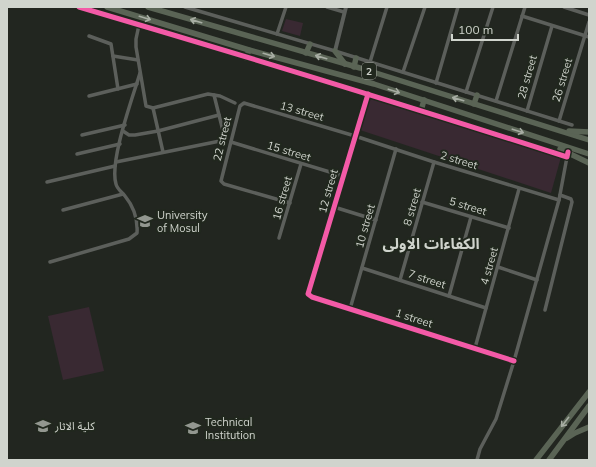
<svg xmlns="http://www.w3.org/2000/svg" width="596" height="467" viewBox="0 0 596 467" font-family="Mulish,'Noto Sans Arabic',sans-serif">
<rect width="100%" height="100%" fill="#222620"/>
<g fill="#392932">
<polygon points="286,19 303,23 300,36 282,31"/>
<polygon points="368,97 561,157 551,193 360,130"/>
<polygon points="89,307 104,371 63,380 48,316"/>
</g>
<g fill="none" stroke-linecap="round" stroke-linejoin="round">
<g stroke="#5c5f5b" stroke-width="3.5">
<path d="M79,7C242,55 405,105 567,157L568,152"/>
<polyline points="185,7 335,51 572,125"/>
<polyline points="327,7 344,12"/>
<polyline points="564,7 589,15"/>
<polyline points="522,16 589,37"/>
<polyline points="139,25 136,39 136,47 146,106 153,108 208,94 220,96 235,103"/>
<polyline points="277,34 286,7"/>
<polyline points="89,36 111,44 118,89"/>
<polyline points="113,56 138,60"/>
<polyline points="370,62 387,7"/>
<polyline points="403,72 425,7"/>
<polyline points="436,83 458,7"/>
<polyline points="466,92 493,7"/>
<polyline points="368,94 308,294 312,297 514,361"/>
<polyline points="89,96 137,84"/>
<polyline points="496,101 525,7"/>
<polyline points="153,108 163,152"/>
<polyline points="527,111 552,26"/>
<polyline points="559,121 589,22"/>
<polyline points="123,131 129,135 135,135 158,131 219,115"/>
<polyline points="82,135 125,125"/>
<polyline points="231,142 343,176"/>
<polyline points="77,154 120,144"/>
<polyline points="116,162 220,141 224,135 214,95"/>
<polyline points="47,182 115,166"/>
<polyline points="422,202 509,228"/>
<polyline points="290,203 224,184 221,181 240,106 244,103 355,136 434,162 559,200"/>
<polyline points="334,207 376,220"/>
<polyline points="63,210 123,194"/>
<polyline points="279,238 301,164"/>
<path d="M50,262L129,239L137,233C138,219 134,207 125,196C122,192 117,189 116,184C109,161 133,97 140,73"/>
<polyline points="498,267 537,280"/>
<polyline points="362,268 486,308"/>
<polyline points="400,280 434,162"/>
<polyline points="449,296 471,217"/>
<polyline points="350,309 396,149"/>
<polyline points="545,310 572,202 571,199 560,195"/>
<polyline points="475,348 519,189"/>
<polyline points="477,460 480,449 496,419 514,361 559,200 567,157"/>
</g>
<polyline stroke="#5c5f5b" stroke-width="4" points="335,51 346,7"/>
<g stroke="#5a6455" stroke-width="5.5">
<polyline points="107,7 249,50 374,84 589,154"/>
<polyline points="148,7 360,68 589,140"/>
<polyline points="335,51 345,64"/>
<polyline points="306,53 310,44"/>
<polyline points="246,58 249,50"/>
<polyline points="354,67 356,58"/>
<polyline points="474,104 477,95"/>
<polyline points="421,111 424,100"/>
<polyline points="569,131 589,132"/>
<polyline points="560,149 589,163"/>
<polyline points="567,438 575,433 589,427"/>
<polyline points="536,460 589,392"/>
<polyline points="549,460 589,406"/>
</g>
<defs>
<g id="cycleway">
<path d="M79,7C242,55 405,105 567,157L568,152"/>
<polyline points="368,94 308,294 312,297 514,361"/>
</g>
</defs>
<use href="#cycleway" stroke="#21281e" stroke-width="8"/>
<use href="#cycleway" stroke="#f35aa7" stroke-width="5"/>
</g>
<defs><path id="oneway-shaft" d="M-6 0H5M1.5-3L5.5 0L1.5 3" fill="none" stroke-width="1.6" stroke-linecap="round" stroke-linejoin="round"/></defs>
<g stroke="#a7ada3">
<use href="#oneway-shaft" transform="translate(145 18) rotate(17)"/>
<use href="#oneway-shaft" transform="translate(196 21) rotate(-164)"/>
<use href="#oneway-shaft" transform="translate(269 55) rotate(16)"/>
<use href="#oneway-shaft" transform="translate(321 57) rotate(-164)"/>
<use href="#oneway-shaft" transform="translate(394 91) rotate(18)"/>
<use href="#oneway-shaft" transform="translate(458 99) rotate(-164)"/>
<use href="#oneway-shaft" transform="translate(518 131) rotate(18)"/>
<use href="#oneway-shaft" transform="translate(565 422) rotate(128)"/>
</g>
<defs>
<symbol id="university-bare" viewBox="-9 -9 18 18"><path d="M0-5L7-2L0 1L-7-2ZM-4 1L0 2.5L4 1V4Q0 6-4 4Z" fill="#939790" stroke="#21281e" stroke-width="2.5" paint-order="stroke"/></symbol>
</defs>
<g fill-rule="evenodd">
<use href="#university-bare" x="134" y="210" width="22" height="22"/>
<use href="#university-bare" x="32" y="415" width="22" height="22"/>
<use href="#university-bare" x="182" y="417" width="22" height="22"/>
</g>
<g text-anchor="middle" dominant-baseline="central" stroke-width="4" stroke-linejoin="round" paint-order="stroke">
<rect fill="#21281e" stroke="#9ca098" stroke-width="1" x="362" y="63" width="14" height="16" rx="3"/>
<g font-size="10" font-weight="bold" fill="#d0d4cd">
<text x="369" y="71">2</text>
</g>
<g font-size="11" fill="#d0d4cd" stroke="#21281e">
<text transform="translate(527 77) rotate(-74)">28 street</text>
<text transform="translate(562 80) rotate(-73)">26 street</text>
<text transform="translate(302 111) rotate(16)">13 street</text>
<text transform="translate(222 139) rotate(-76)">22 street</text>
<text transform="translate(289 151) rotate(17)">15 street</text>
<text transform="translate(459 160) rotate(17)">2 street</text>
<text transform="translate(328 191) rotate(-74)">12 street</text>
<text transform="translate(282 198) rotate(-74)">16 street</text>
<text transform="translate(468 206) rotate(17)">5 street</text>
<text transform="translate(412 207) rotate(-74)">8 street</text>
<text transform="translate(365 226) rotate(-74)">10 street</text>
<text transform="translate(489 266) rotate(-74)">4 street</text>
<text transform="translate(427 279) rotate(18)">7 street</text>
<text transform="translate(414 318) rotate(18)">1 street</text>
</g>
<g font-size="11" fill="#d0d4cd" stroke="#21281e" text-anchor="start">
<text x="157" y="215">University<tspan x="157" dy="13">of Mosul</tspan></text>
<text x="205" y="422">Technical<tspan x="205" dy="13">Institution</tspan></text>
<text x="55" y="426">كلية الاثار</text>
</g>
<g font-size="15" font-weight="bold" fill="#d0d4cd" stroke="#21281e">
<text x="431" y="243">الكفاءات الاولى</text>
</g>
</g>
<rect width="596" height="467" fill="none" stroke="#d0d4cd" stroke-width="16"/>
<path d="M452 34v6h66v-6" fill="none" stroke="#d0d4cd" stroke-width="2"/>
<text x="458" y="34" font-size="12" fill="#d0d4cd" stroke="#21281e" stroke-width="3" paint-order="stroke">100 m</text>
</svg>
